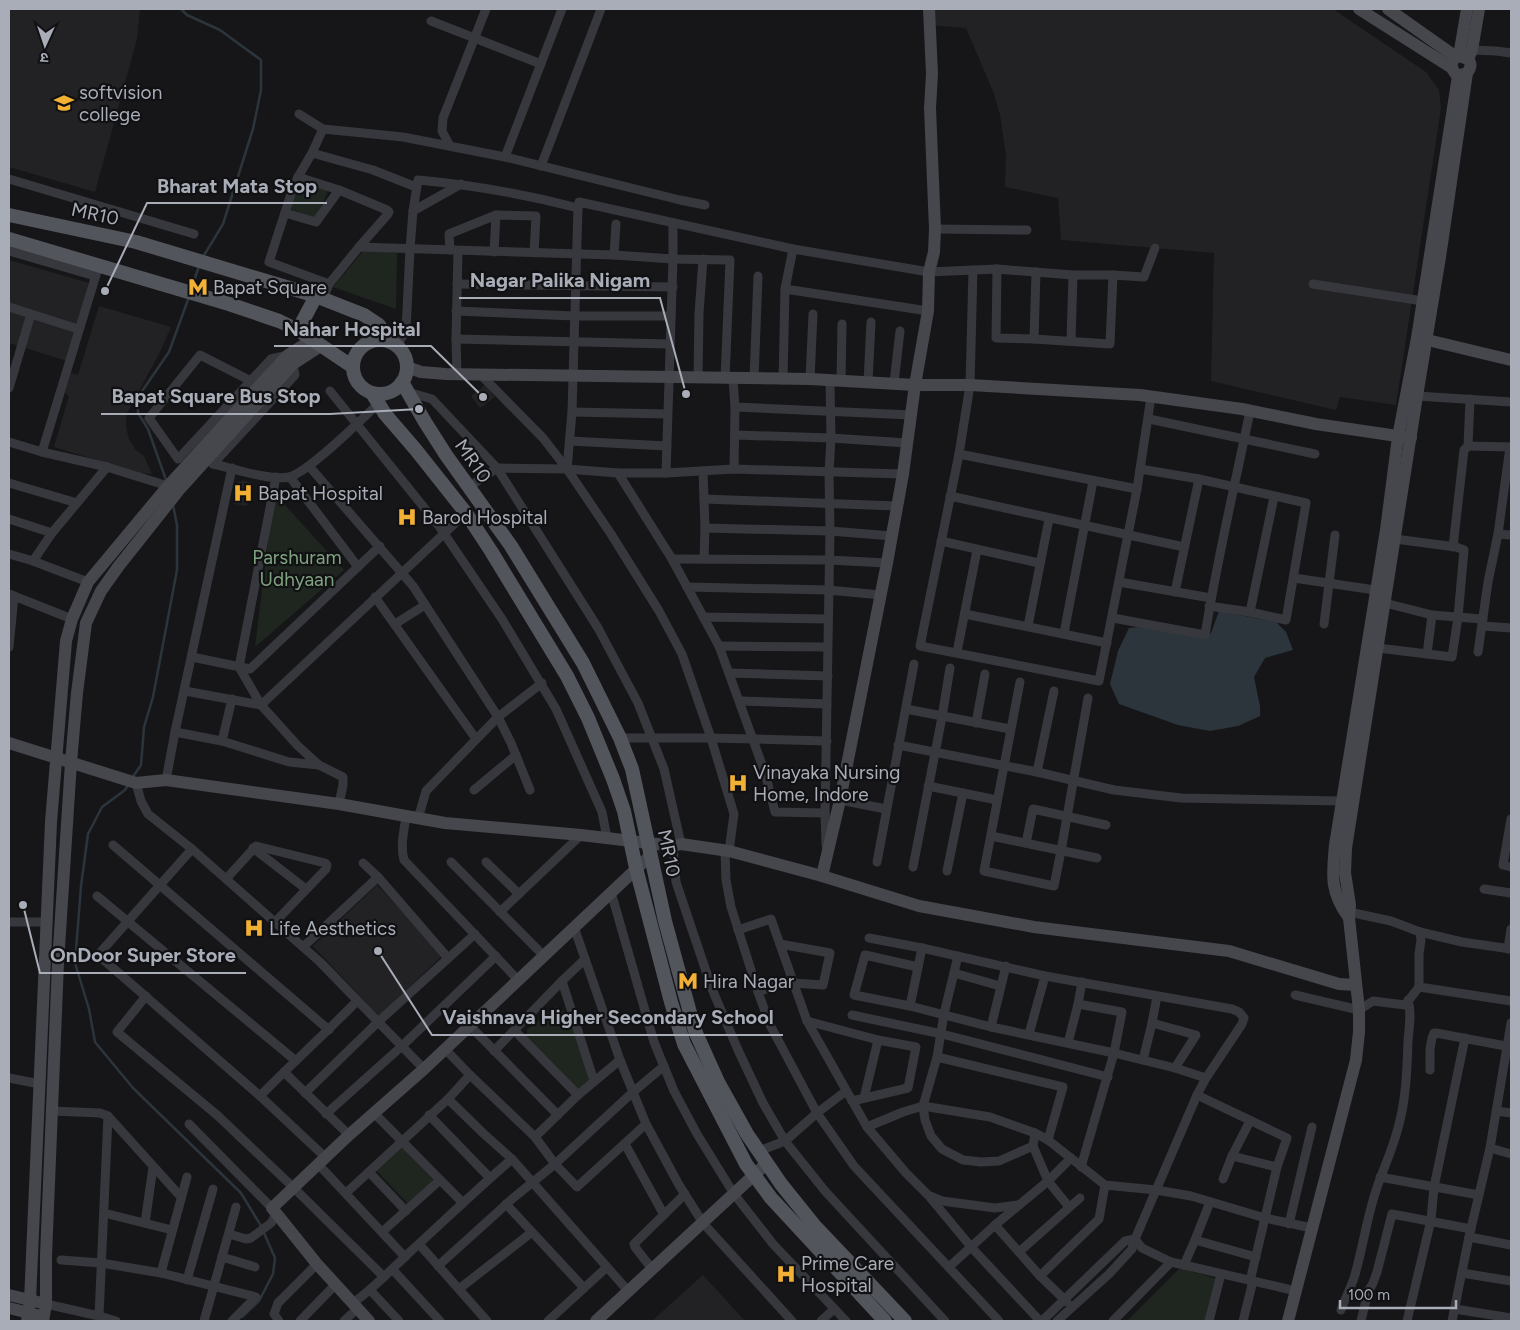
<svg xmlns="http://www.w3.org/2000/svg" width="1520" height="1330" viewBox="0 0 1520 1330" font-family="Figtree,'Noto Sans Devanagari',sans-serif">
<rect width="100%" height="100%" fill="#161618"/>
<g fill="#222225">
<polygon points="9,9 140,9 137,39 95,192 9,167"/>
<polygon points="929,9 1333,9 1426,72 1439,90 1441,108 1396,405 1340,397 1336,410 1211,381 1214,253 1061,240 1058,198 1005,187 1006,155 1000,115 994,94 966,28 929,25"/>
<polygon points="9,260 89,283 67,361 9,343"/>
<polygon points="99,306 171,327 159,354 126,415 126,428 129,439 135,449 144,456 152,474 138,473 54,447 69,396 65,393 71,373 78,375"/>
<polygon points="485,385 495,397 480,408 471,396"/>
<polygon points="242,480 251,483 247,506 234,504 238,481 241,482"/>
<polygon points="377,885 443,955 379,1016 313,946"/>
<polygon points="703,1275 745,1321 652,1321"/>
</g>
<g fill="#1e261f">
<polygon points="302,179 329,188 316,219 290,209"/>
<polygon points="365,249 397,253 396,309 333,287"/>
<polygon points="274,493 344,570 255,647"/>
<polygon points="555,1007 570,1014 591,1081 578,1092 527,1040 527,1030"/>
<polygon points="400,1145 434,1181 409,1205 375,1169"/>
<polygon points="1180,1268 1217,1279 1206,1321 1127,1321"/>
</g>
<polygon fill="#2c353c" points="1219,611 1276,622 1286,632 1293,650 1265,658 1254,677 1260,706 1260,716 1238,726 1210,731 1178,725 1119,704 1110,684 1118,651 1129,628 1150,626 1202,637 1211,633"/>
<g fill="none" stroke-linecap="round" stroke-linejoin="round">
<g stroke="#2c353c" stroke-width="2.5">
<polyline points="181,9 187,15 220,30 261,60 261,90 253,129 223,224 203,257"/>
<polyline points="192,287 199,266"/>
<polyline points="166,480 148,429 138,413 138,397 169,352 189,297"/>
<polyline points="132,778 141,765 144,727 153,697 177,570 177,525 173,505"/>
<polyline points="128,785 125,790 102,807 88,834 81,886 75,963 89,1009 95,1042 133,1088 241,1193 261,1226 275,1258 273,1274 259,1301 242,1317"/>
</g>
<g stroke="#37383d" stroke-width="9">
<polyline points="431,21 541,64"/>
<polyline points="1472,50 1496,51 1511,53"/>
<polyline points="299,114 323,129 403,137 505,157 680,200 705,205"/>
<polyline points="323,129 312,153 298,177 291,194 269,262 329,284 323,299"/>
<polyline points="450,146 442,131 443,118 486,9"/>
<polyline points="312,153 373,170 416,187"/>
<polyline points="505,157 562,9"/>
<polyline points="541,166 601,9"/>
<polyline points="298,177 339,190 387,210 389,212 388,214 359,247 329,284"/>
<polyline points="9,179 194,234"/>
<polyline points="413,211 461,184"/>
<polyline points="285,213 316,222 339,190"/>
<polyline points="935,229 1027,230"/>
<polyline points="359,247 614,255 673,259 730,260 725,379"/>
<polyline points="450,250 449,234 496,215 536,216 534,253"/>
<polyline points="9,251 95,276"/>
<polyline points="494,252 496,215"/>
<polyline points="614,255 616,224"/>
<polyline points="997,269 996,338 1034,339 1110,344 1113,275"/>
<polyline points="973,270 970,385 959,454 920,646 1099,681 1137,489 1151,397"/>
<polyline points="457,284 673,287"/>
<polyline points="1313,284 1423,301"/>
<polyline points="785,289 928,311"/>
<polyline points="9,307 78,329"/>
<polyline points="456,311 575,316 671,316"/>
<polyline points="456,339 670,344"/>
<polyline points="1034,339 1036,272"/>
<polyline points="1071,341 1073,275"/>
<path d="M397,346L406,330L410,249L413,211L418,180C472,185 525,194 578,208"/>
<polyline points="457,374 456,339 458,251"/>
<polyline points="481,375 543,438 567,469 611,534 659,611 682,654 711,738 734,814 729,851"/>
<polyline points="698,377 699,313 703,259"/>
<polyline points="733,379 735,407 734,469"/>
<polyline points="754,379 758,276"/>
<polyline points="810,379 813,314"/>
<polyline points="783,380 785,289 793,249"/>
<polyline points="841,381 842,324"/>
<polyline points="868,382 871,322"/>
<polyline points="894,383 900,331"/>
<polyline points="9,388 31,314"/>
<polyline points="330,391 439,526 502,619 556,709 602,812 607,838"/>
<polyline points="408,392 432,399 497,468 598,628 638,703 664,769 681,844"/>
<polyline points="1417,396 1511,402"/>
<polyline points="735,407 911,415"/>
<polyline points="572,412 667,414"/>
<polyline points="1149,419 1315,454"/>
<polyline points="735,435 831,438 907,443"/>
<polyline points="570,441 667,446"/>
<polyline points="9,442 42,452 107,467 168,486"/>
<polyline points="1468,446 1511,447"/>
<polyline points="42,452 99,265"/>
<polyline points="959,454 1137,489"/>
<polyline points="213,464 295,375 293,364 288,355 271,359 178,459 149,418 200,355 251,381"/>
<path d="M213,464C232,468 270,481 289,477C308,473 362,419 379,403"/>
<polyline points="309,466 413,586 498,717 511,743 530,790"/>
<polyline points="567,469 572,412 578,208 579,202 793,249 929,272 997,269 1073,275 1113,275 1144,277 1155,248"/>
<polyline points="1140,469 1199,479 1306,503 1286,620 1250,612 1209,606"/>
<polyline points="703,471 705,528 704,559"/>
<polyline points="618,473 672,559 719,646 765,773 775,812 825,813"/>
<polyline points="666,473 673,259 673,223"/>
<polyline points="276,477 239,667 261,705 298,746 319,765 343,777 343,785 339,804"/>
<polyline points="290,477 358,567"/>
<polyline points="9,483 77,503"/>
<polyline points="469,487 497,468 567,469 618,473 666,473 734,469 903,474"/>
<polyline points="950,496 1184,547"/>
<polyline points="704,499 897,506"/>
<polyline points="9,519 52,533"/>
<polyline points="705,528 830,531 892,536"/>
<polyline points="1498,534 1511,535"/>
<polyline points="941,541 1039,563"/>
<polyline points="1453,547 1464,450 1468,446 1470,399"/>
<polyline points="9,554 33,561 88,582"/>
<polyline points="672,559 828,560 887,563"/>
<polyline points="33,561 52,533 107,467"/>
<polyline points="1294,578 1375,590"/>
<polyline points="1119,582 1211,598"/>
<polyline points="687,587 828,590 881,595"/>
<polyline points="1175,592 1199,479"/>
<polyline points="9,594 72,619"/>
<polyline points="375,597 476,739"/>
<polyline points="1385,603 1432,615 1483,619"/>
<polyline points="1250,612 1274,497"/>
<polyline points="965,614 1107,643"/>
<polyline points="703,617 828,619"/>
<path d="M1113,618L1205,635C1217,560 1235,485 1250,411"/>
<polyline points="395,624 425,605"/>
<polyline points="1324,624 1335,535"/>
<polyline points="1028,626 1049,519"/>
<polyline points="1483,626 1511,628"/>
<polyline points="1064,633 1093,481"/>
<polyline points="719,646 827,647"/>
<polyline points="9,647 14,596"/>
<polyline points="1378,648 1452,657 1458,617 1464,550 1456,547 1395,539"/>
<polyline points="957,652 977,550"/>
<polyline points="1478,652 1488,582 1498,534 1510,447"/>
<polyline points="1427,654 1432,615"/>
<polyline points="192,657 250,669 380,546"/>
<polyline points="729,673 828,676"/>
<polyline points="1020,682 984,871 1054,886 1061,851 1088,698"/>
<polyline points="185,691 261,705"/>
<polyline points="740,701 827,704"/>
<polyline points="261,705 466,513"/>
<polyline points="906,709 1010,729"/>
<polyline points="976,723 985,674"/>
<polyline points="175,732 222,741 289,762 319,765"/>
<polyline points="620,738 711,738 827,741"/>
<polyline points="222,741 232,699"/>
<polyline points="898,745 1037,772 1114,790 1181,798 1342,801"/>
<polyline points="1037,772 1054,691"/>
<polyline points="765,773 826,775"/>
<polyline points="166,780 175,732 232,468"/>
<polyline points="136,783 141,801 148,814 192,849 320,962 424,1069"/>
<polyline points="928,786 997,800"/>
<polyline points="474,790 516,755"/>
<polyline points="840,800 886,809"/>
<path d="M406,817C404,831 400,845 404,860L518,980"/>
<polyline points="418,819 426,791 498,717 542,683"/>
<polyline points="1511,819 1503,865 1511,867"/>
<polyline points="991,836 1097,858"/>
<polyline points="1026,843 1033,809 1106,825"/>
<polyline points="113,845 329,1030"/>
<polyline points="826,845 825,813 830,531 829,473 831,438 830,380"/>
<polyline points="673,846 676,882 712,989 738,1050 763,1103 785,1141 825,1191 945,1321"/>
<polyline points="253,848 306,889"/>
<polyline points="192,849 98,955 260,1096 325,1157"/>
<polyline points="725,851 726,880 731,907 758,992 770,1025 817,1113 854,1166 999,1321"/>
<polyline points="451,862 544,956"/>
<polyline points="486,862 519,894"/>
<polyline points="877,862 914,664"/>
<polyline points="363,863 378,877 448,958"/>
<polyline points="913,867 942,717 950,668"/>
<polyline points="947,871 963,793"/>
<polyline points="226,879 256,846 325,863 327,865 326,869 275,922"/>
<polyline points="1484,889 1511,893"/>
<polyline points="611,892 654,1042 674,1091 697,1134 734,1194 773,1244 846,1321"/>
<polyline points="97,896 296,1061"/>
<polyline points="500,912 581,835"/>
<polyline points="1349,912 1391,921 1420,932 1421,940 1419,954 1419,987 1511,1001"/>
<polyline points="9,922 47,922"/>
<polyline points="574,927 620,1060 646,1124 679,1185 703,1223 792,1321"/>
<polyline points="738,930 771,919 807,1021 867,1127 906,1173 928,1195 972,1248 1040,1321"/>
<polyline points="1420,932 1462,942 1511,949"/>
<polyline points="869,938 922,948"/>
<polyline points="780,944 830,953 823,985 793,983"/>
<polyline points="303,947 378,877"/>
<polyline points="1508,949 1511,929"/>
<polyline points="958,956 944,1014 937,1057 923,1106 925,1120 931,1136 942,1149 963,1160 981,1162 999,1161 1033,1146 1035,1133"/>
<polyline points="918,967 865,955 854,995 910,1006 991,1027 1114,1053 1175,1068 1206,1078"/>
<polyline points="954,973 1000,986"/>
<polyline points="1045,976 1232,1009 1239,1012 1244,1018 1242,1024 1206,1078 1197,1095 1135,1239 1132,1249 1109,1274 1057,1321"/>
<polyline points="562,981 594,1081"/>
<polyline points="758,992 792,980"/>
<polyline points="1295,995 1359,1010 1373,1001 1405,1005 1419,987"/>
<polyline points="146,996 117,1032 217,1115 294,1188 384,1277"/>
<polyline points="1078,1004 1082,982"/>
<polyline points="910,1006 922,948 1045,976 1029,1034"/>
<polyline points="852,1015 942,1034 1108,1077"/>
<polyline points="807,1021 878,1040 916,1047 908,1088 852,1101"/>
<polyline points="1152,1023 1157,996"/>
<polyline points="470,1026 558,1115"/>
<polyline points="991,1027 1006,966"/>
<polyline points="515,1031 578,1095"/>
<polyline points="1068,1043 1078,1004 1122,1012 1114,1053 1081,1167"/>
<polyline points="445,1049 470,1075 535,1137 555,1164 577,1187 646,1124"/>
<polyline points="494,1051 562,981 585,959"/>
<polyline points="937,1057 1063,1087 1048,1140"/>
<polyline points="1143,1060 1152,1023 1196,1035 1175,1068"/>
<polyline points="1430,1070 1430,1049 1432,1038 1434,1033 1436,1033 1511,1047"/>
<polyline points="284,1072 349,1135"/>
<polyline points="9,1078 40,1084"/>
<polyline points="305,1093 378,1022 475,934"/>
<polyline points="1197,1095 1287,1138 1277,1167 1250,1281"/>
<path d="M260,1096C292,1063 326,1033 357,1001"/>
<polyline points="864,1098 878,1040"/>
<polyline points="448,1099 484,1134 512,1159 629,1292"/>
<polyline points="52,1111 100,1113 108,1116 181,1197"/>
<polyline points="1496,1111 1511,1113"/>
<polyline points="374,1113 463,1203"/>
<polyline points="326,1114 402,1046 496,956"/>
<polyline points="429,1115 490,1178"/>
<polyline points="1250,1121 1232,1156 1277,1167"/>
<polyline points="189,1124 272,1208"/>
<polyline points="867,1127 903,1112 923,1106 990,1117 1035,1133 1048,1140 1105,1185 1156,1190 1191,1196 1265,1218 1312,1228"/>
<polyline points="535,1137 578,1095 620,1060"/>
<polyline points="625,1144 664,1215"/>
<polyline points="1033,1146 1048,1181 1069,1207"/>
<polyline points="1490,1148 1511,1154"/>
<polyline points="759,1151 785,1141 817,1113 846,1091"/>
<polyline points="318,1164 405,1257"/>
<polyline points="369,1172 406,1211"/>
<polyline points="1380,1177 1479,1195"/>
<polyline points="1223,1179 1232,1156"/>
<polyline points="346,1193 448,1099 470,1075"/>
<polyline points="930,1196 942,1201 995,1208 1018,1205"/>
<polyline points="1210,1202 1195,1240 1256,1257"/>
<polyline points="506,1204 584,1288"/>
<polyline points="104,1213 172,1230"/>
<polyline points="145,1223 153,1167"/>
<polyline points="1289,1224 1312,1127"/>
<polyline points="995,1225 1040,1276 1067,1302"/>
<polyline points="382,1232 440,1180"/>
<polyline points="229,1234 246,1239 251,1238 271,1223 277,1213"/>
<polyline points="1469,1237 1511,1245"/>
<polyline points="1135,1239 1142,1248 1171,1262 1296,1291"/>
<polyline points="419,1244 487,1321"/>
<polyline points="1019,1252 1080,1198"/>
<polyline points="222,1257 255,1267"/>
<polyline points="61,1260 101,1263 161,1273 256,1297 232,1321"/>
<polyline points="1184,1265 1195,1240"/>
<polyline points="438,1266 512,1199 555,1164 633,1092 664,1066"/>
<polyline points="949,1267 995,1225 1048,1181 1071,1158"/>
<polyline points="652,1269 635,1247 634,1244 685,1194"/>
<polyline points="393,1270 440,1321"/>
<polyline points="161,1273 187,1177"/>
<polyline points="1462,1273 1511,1281"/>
<polyline points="1040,1276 1099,1219 1105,1185"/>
<polyline points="187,1280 213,1189"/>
<polyline points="459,1289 532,1232"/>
<polyline points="371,1291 399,1321"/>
<path d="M353,1303C374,1288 391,1270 410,1252C444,1221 477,1189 512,1159"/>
<polyline points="46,1304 99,1316 108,1116"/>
<polyline points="1455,1309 1511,1318"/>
<path d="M1341,1310C1345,1299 1350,1289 1354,1278C1362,1251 1366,1223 1374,1197C1381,1173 1392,1152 1398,1128C1406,1100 1407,1071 1408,1041C1409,1027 1412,1014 1408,1000"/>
<polyline points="99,1316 116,1321"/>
<polyline points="204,1321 236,1207"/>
<polyline points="279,1321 274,1314 278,1303 317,1264"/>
<polyline points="300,1321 336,1284"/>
<polyline points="344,1321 358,1308"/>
<polyline points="548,1321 606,1268"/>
<polyline points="821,1321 834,1309"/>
<polyline points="1042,1321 1125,1241 1135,1239"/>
<polyline points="1113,1321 1171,1262"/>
<polyline points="1209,1321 1221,1274"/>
<polyline points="1243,1321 1253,1281"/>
<polyline points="1361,1321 1368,1292 1373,1283 1377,1272 1392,1214 1471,1229"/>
<polyline points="1407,1321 1431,1220 1434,1187 1465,1038"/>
<polyline points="1452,1321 1469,1237 1490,1148 1511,1023"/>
</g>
<g stroke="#45474d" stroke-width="12">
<polyline points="1359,9 1452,68"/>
<polyline points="1388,9 1456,57"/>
<path d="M1459,56L1468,59C1472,64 1471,68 1467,73L1458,76C1450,69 1449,60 1459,56L1467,9"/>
<polyline points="1468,59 1472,50 1479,9"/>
<polyline points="1419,338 1511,360"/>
<polyline points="407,367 421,372 446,374 810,379 915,385 970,385 1140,395 1242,409 1316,424 1411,438"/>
<polyline points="9,743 136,783 166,780 339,804 445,823 581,835 673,846 681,844 729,851 822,876 919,906 1034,927 1229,951 1339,984 1356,985"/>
<polyline points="822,876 840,800 887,563 903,474 915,385 928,311 929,272 934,252 935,229 930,108 932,74 929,9"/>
<path d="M1349,918C1330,892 1332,876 1335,845L1386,530L1398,437L1417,338L1458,76"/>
<polyline points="9,1295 38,1302"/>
<polyline points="9,1308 37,1315"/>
<polyline points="27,1321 30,1301 51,822 66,641 72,619 88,582 168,486 260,385 288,355 313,339"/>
<polyline points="43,1321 46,1304 46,1256 58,963 71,762 77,693 86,623 101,591 118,567 179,490 293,364 322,345"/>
<polyline points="369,1321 317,1264 272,1208 349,1135 424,1069 651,855"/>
<polyline points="596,1321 767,1163"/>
<polyline points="1288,1321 1356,1060 1359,1032 1359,1010 1349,918 1350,905 1345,873 1346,848 1417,396 1440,257 1467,73"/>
</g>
<g stroke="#53555c" stroke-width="14">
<polyline points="9,215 136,242 313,295 364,315 379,325 390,342"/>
<polyline points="9,239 229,304 279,321 298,330 353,367"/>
<polyline points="298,330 316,296"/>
<circle cx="380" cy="367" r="27"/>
<polyline points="402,382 425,422 446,455 511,546 583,663 620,738 632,769 665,921 695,1031 718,1082 747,1134 781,1184 814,1225 905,1321"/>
<polyline points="372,393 385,414 416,450 466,513 491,551 567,676 588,718 613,779 624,811 636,868 671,1002 684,1044 746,1164 771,1198 885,1321"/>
</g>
</g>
<defs>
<symbol id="university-bare" viewBox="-9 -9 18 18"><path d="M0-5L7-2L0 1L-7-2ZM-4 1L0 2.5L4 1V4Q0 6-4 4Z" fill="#f2b134" stroke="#111113" stroke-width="2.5" paint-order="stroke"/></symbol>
<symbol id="metro-bare" viewBox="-9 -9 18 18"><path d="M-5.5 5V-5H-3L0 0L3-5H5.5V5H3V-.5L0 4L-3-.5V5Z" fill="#f2b134" stroke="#111113" stroke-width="2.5" paint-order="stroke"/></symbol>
<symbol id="hospital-bare" viewBox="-9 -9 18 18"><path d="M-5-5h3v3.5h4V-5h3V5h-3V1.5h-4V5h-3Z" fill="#f2b134" stroke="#111113" stroke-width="2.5" paint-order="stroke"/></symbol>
</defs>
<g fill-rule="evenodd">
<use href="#university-bare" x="50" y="89" width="28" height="28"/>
<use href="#metro-bare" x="184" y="273" width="28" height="28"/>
<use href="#hospital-bare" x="229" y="479" width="28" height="28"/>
<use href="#hospital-bare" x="393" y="503" width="28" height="28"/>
<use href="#hospital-bare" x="724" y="769" width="28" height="28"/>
<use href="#hospital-bare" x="240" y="914" width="28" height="28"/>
<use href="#metro-bare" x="674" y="967" width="28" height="28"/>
<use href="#hospital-bare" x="772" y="1260" width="28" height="28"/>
</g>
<g text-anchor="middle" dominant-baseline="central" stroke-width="4.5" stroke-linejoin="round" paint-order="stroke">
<g font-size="19" fill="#a8adb8" stroke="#111113" text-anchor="start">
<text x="79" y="92">softvision<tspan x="79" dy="22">college</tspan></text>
<text x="213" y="287">Bapat Square</text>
<text x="258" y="493">Bapat Hospital</text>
<text x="422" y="517">Barod Hospital</text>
<text x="753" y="772">Vinayaka Nursing<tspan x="753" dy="22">Home, Indore</tspan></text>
<text x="269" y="928">Life Aesthetics</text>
<text x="703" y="981">Hira Nagar</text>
<text x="801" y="1263">Prime Care<tspan x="801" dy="22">Hospital</tspan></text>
</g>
<g font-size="19" fill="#a8adb8" stroke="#111113">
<text transform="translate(95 214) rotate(12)">MR10</text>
<text transform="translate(473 461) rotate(55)">MR10</text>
<text transform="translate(669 853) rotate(78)">MR10</text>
</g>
<g font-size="19" fill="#7fa381" stroke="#111113">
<text x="297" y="557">Parshuram<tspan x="297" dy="22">Udhyaan</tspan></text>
</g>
</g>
<path fill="none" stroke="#a8adb8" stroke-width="2" d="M105 291L147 203H327M686 394L660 298H459M483 397L431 346H274M419 409L330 414H101M23 905L40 973H246M378 951L432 1035H783"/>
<g fill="#a8adb8" stroke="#111113" stroke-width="2">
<circle cx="105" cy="291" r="5"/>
<circle cx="686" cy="394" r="5"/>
<circle cx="483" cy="397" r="5"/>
<circle cx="419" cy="409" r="5"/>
<circle cx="23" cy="905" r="5"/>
<circle cx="378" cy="951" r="5"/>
</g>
<g font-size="20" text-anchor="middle" font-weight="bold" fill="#a8adb8" stroke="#111113" stroke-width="4.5" stroke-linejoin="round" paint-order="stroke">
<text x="237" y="193">Bharat Mata Stop</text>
<text x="560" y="287">Nagar Palika Nigam</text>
<text x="352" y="336">Nahar Hospital</text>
<text x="216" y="403">Bapat Square Bus Stop</text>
<text x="143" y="962">OnDoor Super Store</text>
<text x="608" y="1024">Vaishnava Higher Secondary School</text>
</g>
<rect width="1520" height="1330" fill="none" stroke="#a8adb8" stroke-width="20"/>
<g transform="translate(45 45) rotate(183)" stroke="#111113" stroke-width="4" paint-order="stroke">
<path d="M0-4L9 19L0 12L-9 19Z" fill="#a8adb8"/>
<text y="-8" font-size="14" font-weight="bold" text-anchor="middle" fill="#a8adb8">उ</text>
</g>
<path d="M1340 1300v8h116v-8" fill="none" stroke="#a8adb8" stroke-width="2.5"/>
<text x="1348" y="1300" font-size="15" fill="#a8adb8" stroke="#111113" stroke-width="4" paint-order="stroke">100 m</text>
</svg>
